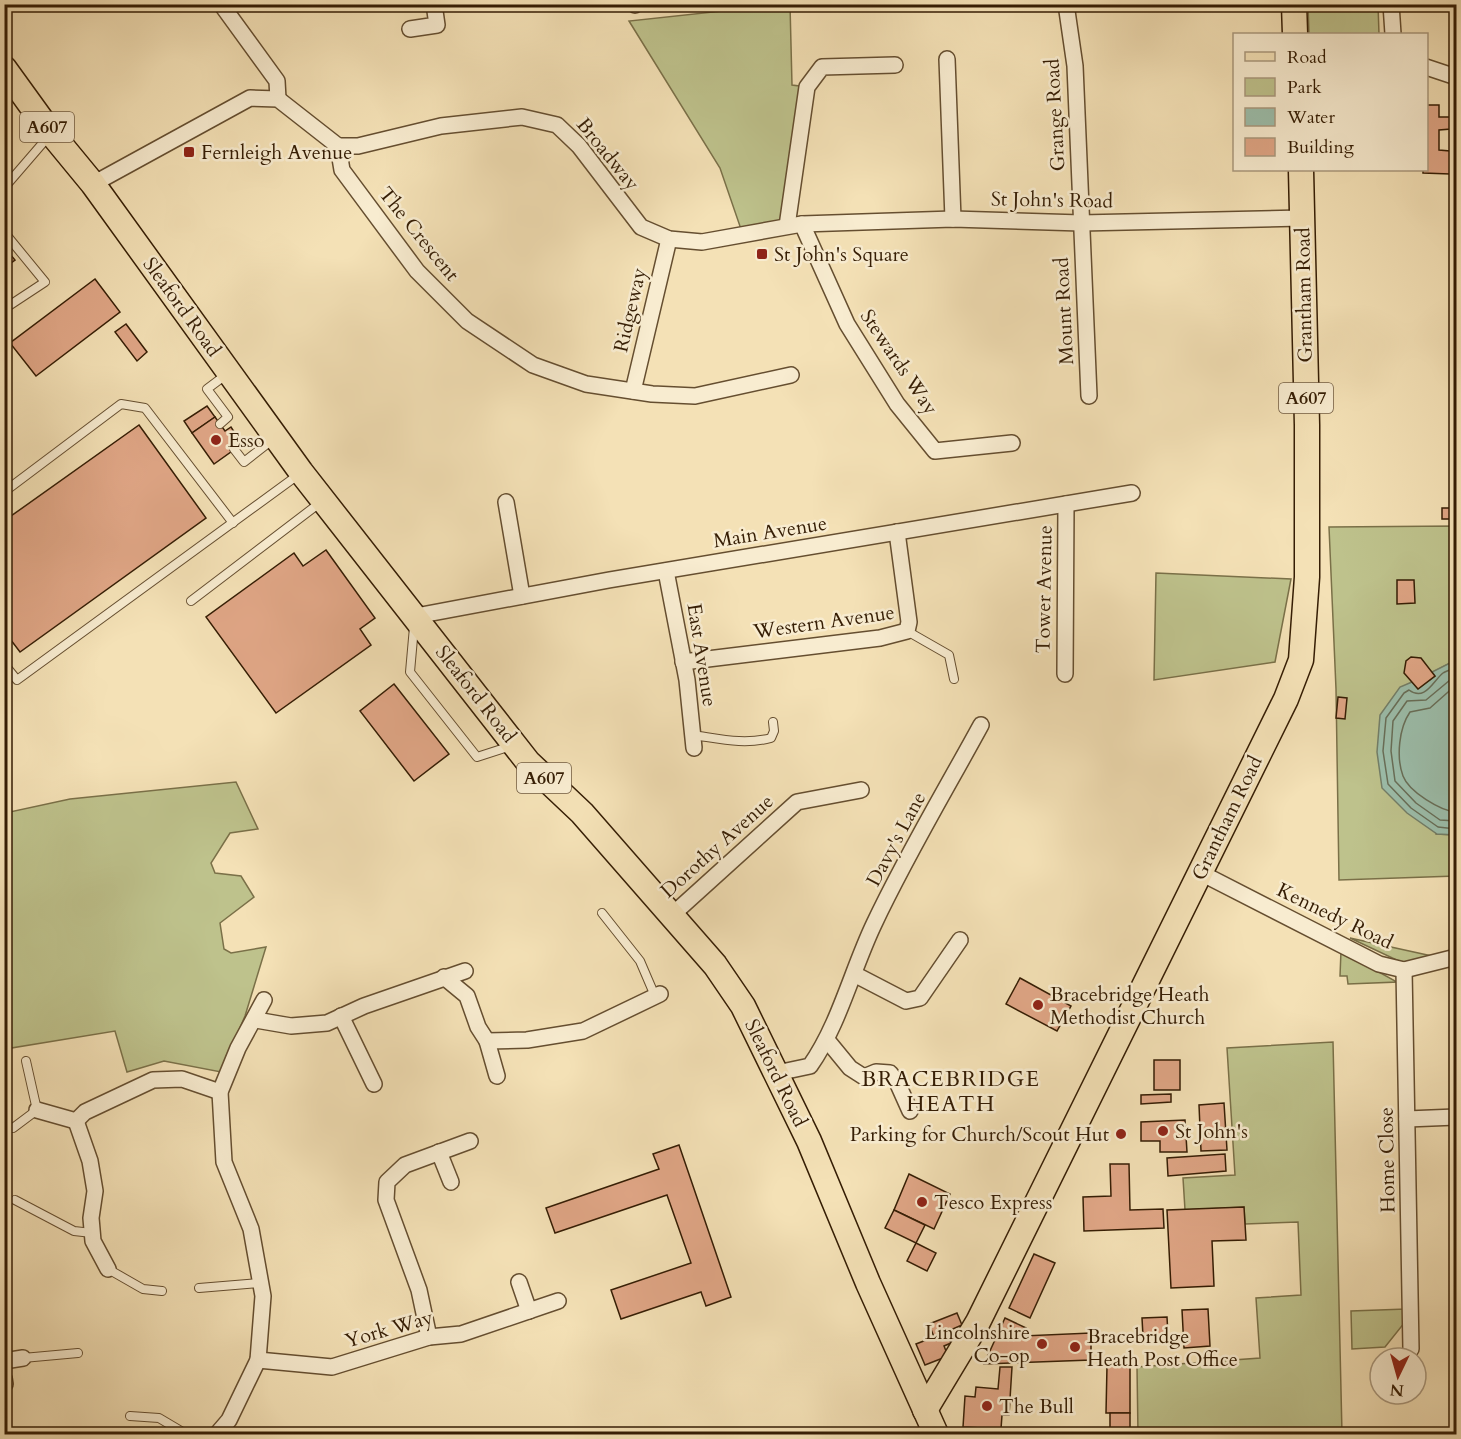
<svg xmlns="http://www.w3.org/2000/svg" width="1461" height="1439" viewBox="0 0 1461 1439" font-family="Cardo,serif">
<rect width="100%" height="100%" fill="#f4e1b6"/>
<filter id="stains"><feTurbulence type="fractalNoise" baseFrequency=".00333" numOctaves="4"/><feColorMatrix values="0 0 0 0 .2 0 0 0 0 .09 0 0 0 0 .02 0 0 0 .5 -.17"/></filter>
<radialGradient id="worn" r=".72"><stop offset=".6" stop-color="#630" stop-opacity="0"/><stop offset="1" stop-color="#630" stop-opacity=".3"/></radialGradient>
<g fill="#bec28c" stroke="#7a7048" stroke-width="1.5">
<polygon points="777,5 790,5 792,85 807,87 787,226 743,235 720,168 629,21"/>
<polygon points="1308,5 1378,5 1379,34 1309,34"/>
<polygon points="1456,526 1456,660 1433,672 1435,676 1418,689 1436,834 1456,835 1456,876 1339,880 1336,689 1329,527"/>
<polygon points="1156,573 1291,579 1275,662 1154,680"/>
<polygon points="236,782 258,829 230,833 211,863 215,873 241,876 254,897 220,923 224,949 231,953 266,947 245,1016 221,1072 164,1061 127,1072 115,1031 5,1049 5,813 70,799"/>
<polygon points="1350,938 1432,956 1405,964"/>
<polygon points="1341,951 1397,982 1348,984 1347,976 1340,976"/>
<polygon points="1333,1042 1342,1434 1138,1434 1137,1367 1260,1358 1256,1298 1301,1295 1298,1222 1245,1224 1244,1207 1185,1210 1183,1178 1235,1175 1227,1048"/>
<polygon points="1406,1309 1405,1322 1385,1347 1352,1349 1351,1311"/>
</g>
<polygon fill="#9cbeab" stroke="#737e68" stroke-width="1.5" points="1456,660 1456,835 1437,834 1407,813 1382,788 1377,752 1380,715 1400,687 1412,682 1418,689 1435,676 1432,672"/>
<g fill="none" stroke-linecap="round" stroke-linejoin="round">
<g stroke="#686e58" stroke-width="1.5">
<path d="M1456,667C1453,669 1446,671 1443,673C1433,681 1425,702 1409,690L1404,693L1386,718L1383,751L1388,784L1411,808L1438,827L1456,829"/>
<polyline points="1456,675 1426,700 1407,701 1393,721 1391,751 1395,781 1416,803 1440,820 1456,821"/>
<path d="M1456,685L1430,708L1410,712C1399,728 1396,757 1403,776C1409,792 1441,811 1456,812"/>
</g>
</g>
<g fill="#e0a686" stroke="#351d04" stroke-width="1.5">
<polygon points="1426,105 1439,105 1439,117 1451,117 1451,129 1439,130 1439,150 1450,151 1450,174 1423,173 1423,170 1426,170"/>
<polygon points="4,247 15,260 4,268"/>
<polygon points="95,279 120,312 36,376 10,343"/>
<polygon points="126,324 147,352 137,361 115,332"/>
<polygon points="207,406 215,417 192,433 184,421"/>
<polygon points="215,417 225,431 231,427 242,444 214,464 192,433"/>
<polygon points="139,425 206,518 20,652 4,631 4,521"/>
<rect x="1442" y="508" width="14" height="11"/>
<polygon points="326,550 375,618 360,629 371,645 276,713 206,617 294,553 303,566"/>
<polygon points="1397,580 1414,580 1415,603 1397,604"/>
<polygon points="1411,657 1421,658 1435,676 1418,689 1404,673 1406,661"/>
<polygon points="394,684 449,754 414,781 360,711"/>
<polygon points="1338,697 1347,698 1345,719 1336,718"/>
<polygon points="1020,978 1071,1006 1057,1031 1006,1004"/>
<rect x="1154" y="1060" width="26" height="30"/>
<polygon points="1171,1094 1171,1102 1141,1104 1141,1095"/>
<polygon points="1224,1103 1227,1150 1201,1151 1199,1105"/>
<polygon points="1185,1120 1187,1152 1160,1152 1160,1141 1141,1141 1141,1122"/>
<polygon points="679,1145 731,1297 706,1306 701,1292 621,1319 611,1290 691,1263 667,1195 555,1233 546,1208 659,1169 653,1154"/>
<polygon points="1225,1154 1226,1171 1168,1176 1167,1158"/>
<polygon points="1110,1164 1129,1164 1130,1210 1163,1209 1164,1228 1084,1231 1083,1197 1111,1196"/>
<polygon points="909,1174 950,1194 934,1229 894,1210"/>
<polygon points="1244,1207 1246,1240 1212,1241 1214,1286 1171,1288 1167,1210"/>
<polygon points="894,1210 925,1225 916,1243 885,1228"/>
<polygon points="916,1243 936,1253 927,1271 907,1261"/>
<polygon points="1034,1254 1055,1263 1030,1318 1009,1308"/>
<polygon points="1208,1309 1210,1346 1184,1348 1182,1310"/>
<polygon points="957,1313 962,1325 946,1332 951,1343 944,1346 948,1356 925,1365 916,1344 934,1337 929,1324"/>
<polygon points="1167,1317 1168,1335 1143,1336 1142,1318"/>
<polygon points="1005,1318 1026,1328 1023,1336 1091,1333 1091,1360 984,1364"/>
<polygon points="1107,1366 1130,1367 1130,1413 1106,1413"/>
<polygon points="1000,1367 1012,1367 1009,1415 1002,1415 1001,1429 963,1427 965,1396 975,1397 976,1387 998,1389"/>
<rect x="1110" y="1413" width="20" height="21"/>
</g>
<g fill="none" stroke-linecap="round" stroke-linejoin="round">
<defs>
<g id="lane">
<polyline points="4,188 48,137"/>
<polyline points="4,232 45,282 4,309"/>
<polyline points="220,424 228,417 207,389 227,374"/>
<polyline points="234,449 244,462 272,440"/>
<polyline points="4,492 121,404 145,408 233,523"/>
<polyline points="191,601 321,502"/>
<polyline points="414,627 410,672 477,757 511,746"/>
<polyline points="907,631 949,655 954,679"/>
<polyline points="4,664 17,680 298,475"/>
<path d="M693,735C721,739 744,745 771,738L774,731L773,722"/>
<polyline points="602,913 640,961 655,996"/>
<polyline points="13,1128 37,1110 26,1061"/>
<polyline points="15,1200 74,1231 92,1233"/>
<polyline points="108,1269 143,1289 162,1291"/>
<polyline points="199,1288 260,1283"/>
<polyline points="23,1358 78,1353"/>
<polyline points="5,1384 7,1413"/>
<polyline points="130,1416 159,1418 186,1434"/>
</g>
<g id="street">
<polyline points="221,4 277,81 278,99"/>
<polyline points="635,4 635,5"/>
<polyline points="1066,4 1075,66 1089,396"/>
<polyline points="1391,4 1393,34"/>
<polyline points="410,29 437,25 434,4"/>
<polyline points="947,59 953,219"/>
<polyline points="1426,67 1456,77"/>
<polyline points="338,146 358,146 441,126 522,117 557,125 579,146 641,227 669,239 702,242 802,224 953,219 1081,223 1302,218"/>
<polyline points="93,184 250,98 278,99 338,146 342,170 417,271 467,321 533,365 586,384 652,394 695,396 791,375"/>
<polyline points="802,224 847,324 897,404 935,451 1012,443"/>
<polyline points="787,226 807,87 822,67 895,65"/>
<polyline points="633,391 669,239"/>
<polyline points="506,502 522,596"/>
<polyline points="666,571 687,680 694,748"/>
<polyline points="416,616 609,580 1132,493"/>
<polyline points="683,662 880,638 907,631 909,622 897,532"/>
<polyline points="1065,674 1066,504"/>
<polyline points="1199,872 1379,964 1404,970 1456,957"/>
<polyline points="671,916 797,802 861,790"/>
<polyline points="1404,970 1411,1349"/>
<polyline points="854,974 906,1001 920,998 960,940"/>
<polyline points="444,977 467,996 478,1027 487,1041 497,1076"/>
<polyline points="341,1016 374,1084"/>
<polyline points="256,1020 291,1026 327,1023 364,1006 465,971"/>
<polyline points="827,1040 850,1068 864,1077 876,1072 890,1073 897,1082 910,1111"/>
<polyline points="487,1041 527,1040 583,1031 660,994"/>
<path d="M777,1073L810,1066C839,1025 852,970 874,924C906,856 945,791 981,725"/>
<polyline points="37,1110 76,1121 85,1112 153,1080 182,1079 220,1092"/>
<polyline points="1407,1119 1456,1117"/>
<polyline points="76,1121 90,1161 95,1191 91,1218 93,1241 108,1269"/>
<polyline points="439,1152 451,1182"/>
<polyline points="519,1282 529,1311"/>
<polyline points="429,1337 419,1290 386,1200 387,1182 405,1165 470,1141"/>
<polyline points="258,1360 332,1367 429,1337 461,1334 558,1301"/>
<polyline points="4,1361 23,1358"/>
<polyline points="4,1378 5,1384"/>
<polyline points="217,1434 229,1420 258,1360 263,1296 251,1229 224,1162 220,1092 238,1048 264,1000"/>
</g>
<g id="primary">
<polyline points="1294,4 1295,34"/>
<polyline points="4,68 51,133 93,184 301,472 528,762 582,813 715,965 743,1006 809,1141 868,1283 936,1434"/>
<polyline points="925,1410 978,1322 1286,699 1301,660 1307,577 1307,425 1301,170"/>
</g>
</defs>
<use href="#lane" stroke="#654e30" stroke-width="10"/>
<use href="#street" stroke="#654e30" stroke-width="18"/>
<use href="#primary" stroke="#351d04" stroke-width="27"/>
<use href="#lane" stroke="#f8ecd0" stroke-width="8"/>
<use href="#street" stroke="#f8ecd0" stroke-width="15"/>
<use href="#primary" stroke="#f4e1b6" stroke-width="24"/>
</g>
<g fill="#8f2418" stroke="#f8ecd0" stroke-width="2">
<rect x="183" y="146" width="12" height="12" rx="3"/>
<rect x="756" y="248" width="12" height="12" rx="3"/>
<circle cx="216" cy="440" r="6"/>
<circle cx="1038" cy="1005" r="6"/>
<circle cx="1163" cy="1131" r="6"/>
<circle cx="1121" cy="1134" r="6"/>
<circle cx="922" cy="1202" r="6"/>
<circle cx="1042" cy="1344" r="6"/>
<circle cx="1075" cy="1347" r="6"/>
<circle cx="987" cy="1406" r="6"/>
</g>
<g text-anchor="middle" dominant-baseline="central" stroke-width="5" stroke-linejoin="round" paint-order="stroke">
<g fill="#f8ecd0" stroke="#705b41" stroke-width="1.5">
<rect x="20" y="112" width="54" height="30" rx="4.5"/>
<rect x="1279" y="383" width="54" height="30" rx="4.5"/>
<rect x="517" y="763" width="54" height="30" rx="4.5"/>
</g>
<g font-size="18" font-weight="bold" fill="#351d04">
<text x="47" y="127">A607</text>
<text x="1306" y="398">A607</text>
<text x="544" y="778">A607</text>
</g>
<g font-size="20" fill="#351d04" stroke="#f8ecd0">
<text transform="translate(1055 115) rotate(-93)">Grange Road</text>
<text transform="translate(608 154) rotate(51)">Broadway</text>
<text transform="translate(1052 200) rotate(1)">St John's Road</text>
<text transform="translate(419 234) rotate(51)">The Crescent</text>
<text transform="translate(1304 295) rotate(-91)">Grantham Road</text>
<text transform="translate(182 307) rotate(54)">Sleaford Road</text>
<text transform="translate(630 310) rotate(-77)">Ridgeway</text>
<text transform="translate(1064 311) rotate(-93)">Mount Road</text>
<text transform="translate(899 362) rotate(56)">Stewards Way</text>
<text transform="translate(770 532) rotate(-9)">Main Avenue</text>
<text transform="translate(1044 589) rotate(-89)">Tower Avenue</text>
<text transform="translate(824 622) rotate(-8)">Western Avenue</text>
<text transform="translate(702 655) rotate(81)">East Avenue</text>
<text transform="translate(476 694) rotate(52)">Sleaford Road</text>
<text transform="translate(1227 818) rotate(-64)">Grantham Road</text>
<text transform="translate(896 839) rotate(-62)">Davy's Lane</text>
<text transform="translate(717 846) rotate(-42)">Dorothy Avenue</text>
<text transform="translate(1335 916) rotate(26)">Kennedy Road</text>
<text transform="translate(776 1073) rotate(64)">Sleaford Road</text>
<text transform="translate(1387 1160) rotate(-91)">Home Close</text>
<text transform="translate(389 1329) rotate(-16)">York Way</text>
</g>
<g font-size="20" fill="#351d04" stroke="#f8ecd0" text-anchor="start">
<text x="201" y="152">Fernleigh Avenue</text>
<text x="774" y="254">St John's Square</text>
<text x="228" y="440">Esso</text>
<text x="1050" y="994">Bracebridge Heath<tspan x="1050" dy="23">Methodist Church</tspan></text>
<text x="1175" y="1131">St John's</text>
<text x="1109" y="1134" text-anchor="end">Parking for Church/Scout Hut</text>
<text x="934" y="1202">Tesco Express</text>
<text x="1030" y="1332" text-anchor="end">Lincolnshire<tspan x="1030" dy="23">Co-op</tspan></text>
<text x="1087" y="1336">Bracebridge<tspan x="1087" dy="23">Heath Post Office</tspan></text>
<text x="999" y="1406">The Bull</text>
</g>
<g font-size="22" letter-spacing="1.5" fill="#351d04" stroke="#f8ecd0">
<text x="951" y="1079">BRACEBRIDGE<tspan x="951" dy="25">HEATH</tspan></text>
</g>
</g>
<rect width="1461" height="1439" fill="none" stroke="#f4e1b6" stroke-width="24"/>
<rect x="6" y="6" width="1449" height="1427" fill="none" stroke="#351d04" stroke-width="3"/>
<rect x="12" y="12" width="1437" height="1415" fill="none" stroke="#351d04" stroke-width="1.5"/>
<rect x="1233" y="33" width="195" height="138" fill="#f8ecd0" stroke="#aa997e" stroke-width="1.5"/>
<rect x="1245" y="52" width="30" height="9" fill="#f4e1b6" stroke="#aa997e" stroke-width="1.5"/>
<text x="1287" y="63" font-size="18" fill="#351d04">Road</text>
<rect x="1245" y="78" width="30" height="18" fill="#bec28c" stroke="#aa997e" stroke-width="1.5"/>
<text x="1287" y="93" font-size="18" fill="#351d04">Park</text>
<rect x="1245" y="108" width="30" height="18" fill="#9cbeab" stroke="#aa997e" stroke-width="1.5"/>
<text x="1287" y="123" font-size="18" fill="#351d04">Water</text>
<rect x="1245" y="138" width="30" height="18" fill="#e0a686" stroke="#aa997e" stroke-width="1.5"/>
<text x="1287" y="153" font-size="18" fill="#351d04">Building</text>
<g transform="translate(1398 1376) rotate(185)"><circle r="28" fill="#f8ecd0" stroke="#aa997e" stroke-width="1.5"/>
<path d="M0-4.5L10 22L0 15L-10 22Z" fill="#8f2418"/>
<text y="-9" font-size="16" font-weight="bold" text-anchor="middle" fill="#351d04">N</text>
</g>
<rect width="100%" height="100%" filter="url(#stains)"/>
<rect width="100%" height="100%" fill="url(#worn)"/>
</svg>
